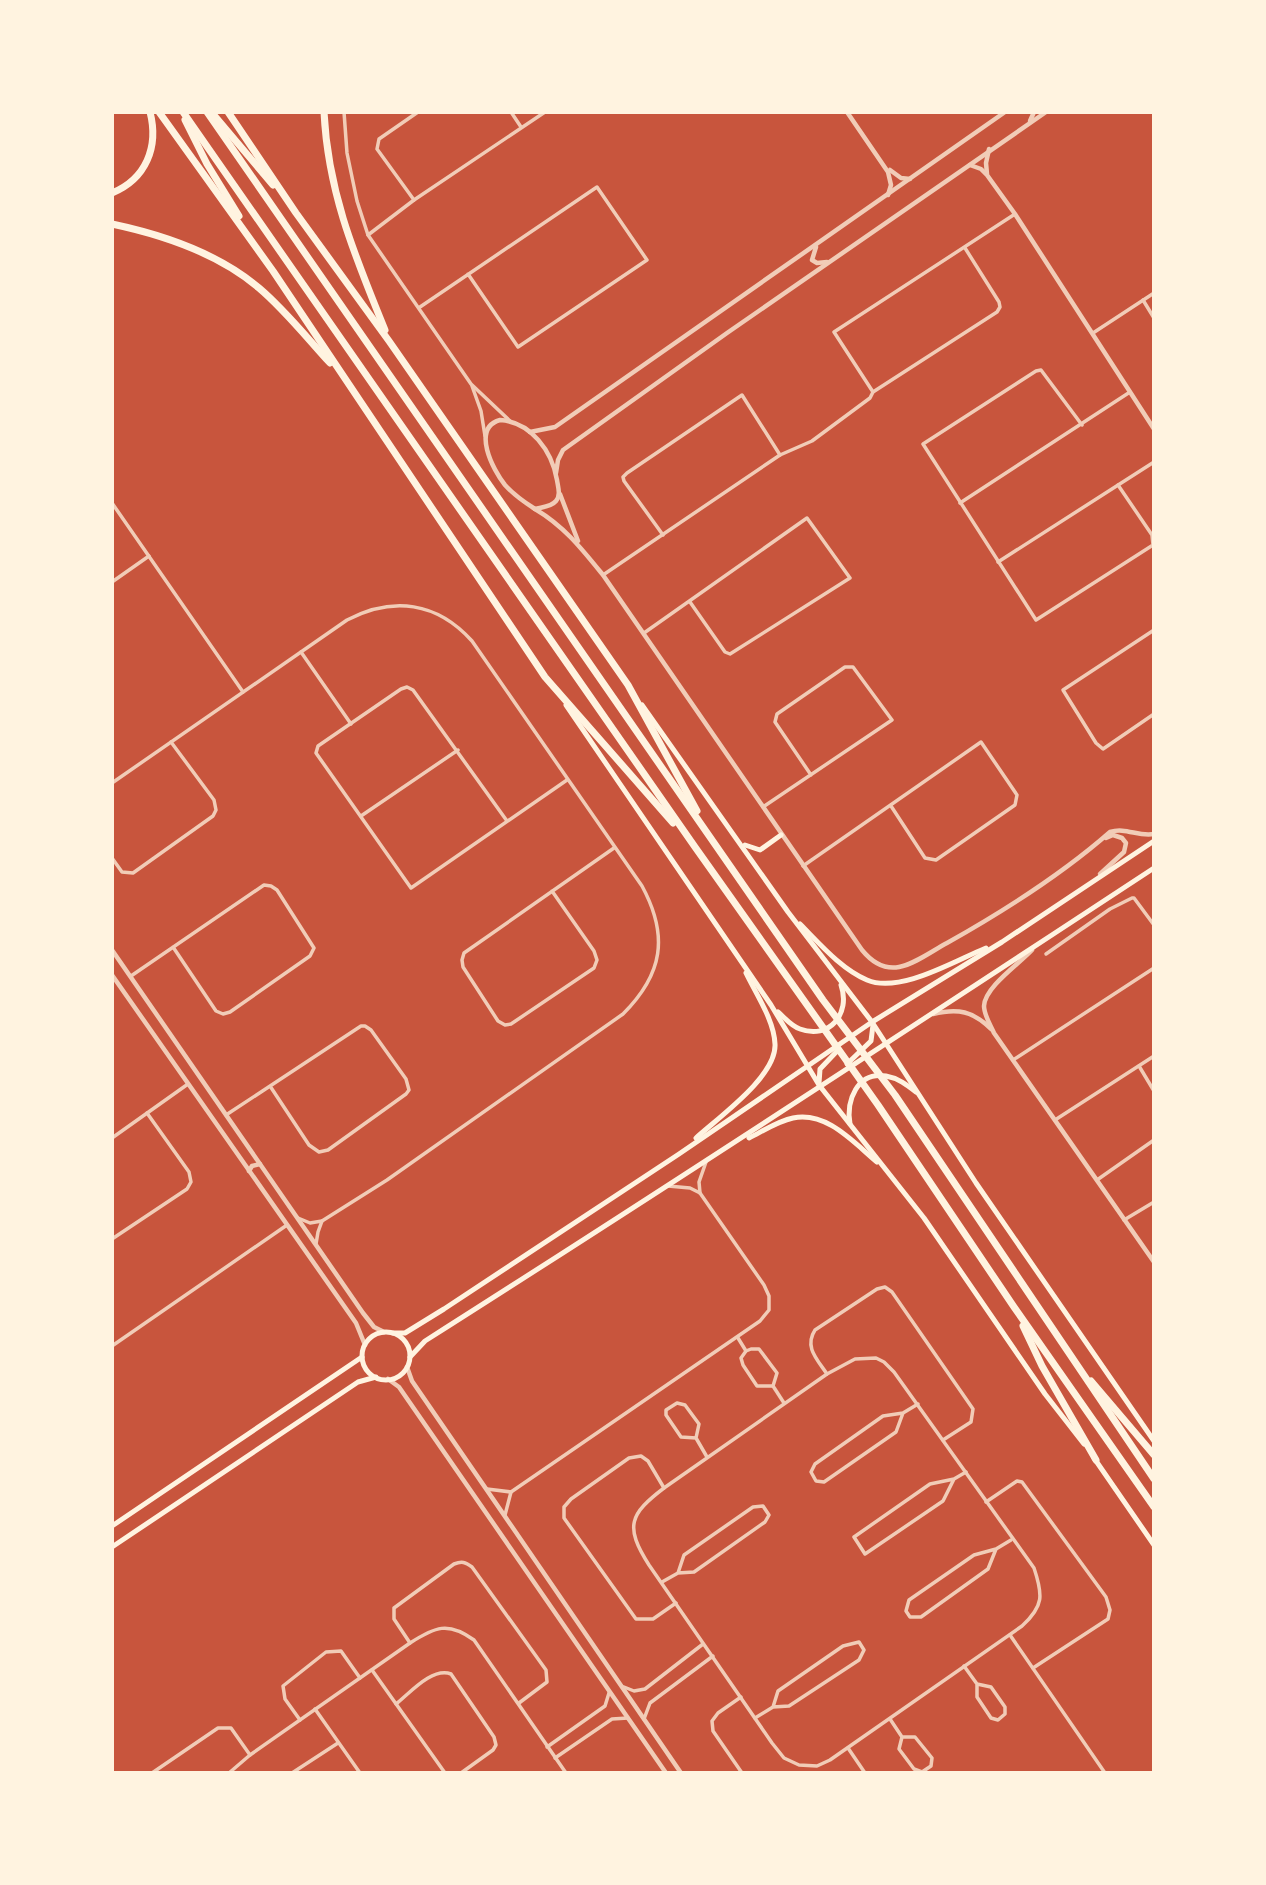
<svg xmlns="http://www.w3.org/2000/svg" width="1266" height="1885" viewBox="0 0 1266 1885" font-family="Poppins,sans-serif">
<rect width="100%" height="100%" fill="#c8553d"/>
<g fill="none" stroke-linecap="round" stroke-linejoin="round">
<g stroke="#f1ccb7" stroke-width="3.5">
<polyline points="344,112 347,153 357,201 368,235 471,384 510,421"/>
<polyline points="511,112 521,127"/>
<polyline points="414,200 377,149 379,139 418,112"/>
<polyline points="368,235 414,200 545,112"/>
<polyline points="1143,300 1154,318"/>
<polyline points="420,307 597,187 647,260 518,347 468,274"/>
<polyline points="1093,333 1154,293"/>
<polyline points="472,386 481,411 485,436"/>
<polyline points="873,392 834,332 1015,214"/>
<polyline points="1082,425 1041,370 1036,371 923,444 1036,620 1153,545 1152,535 1118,485"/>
<polyline points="112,503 243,692"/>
<polyline points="960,503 1130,392"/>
<polyline points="663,535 624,481 623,477 627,473 742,395 780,455"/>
<polyline points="998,562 1154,462"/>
<polyline points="603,575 780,455 812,441 870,398 873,392 997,312 1000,307 999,302 965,248"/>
<polyline points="112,582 149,556"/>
<polyline points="1154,630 1063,690 1096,743 1103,749 1154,714"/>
<polyline points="644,633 807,518 850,578 730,654 725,652 690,602"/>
<polyline points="301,652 351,724"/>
<path d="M112,783L347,620C393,596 437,602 472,641L642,886C669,936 663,974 623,1014L387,1180L322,1221L310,1223L298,1218"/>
<polyline points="763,807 892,720 853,667 845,667 777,714 775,722 811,775"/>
<polyline points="361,816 458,750"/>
<polyline points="507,821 413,690 407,687 401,689 318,746 316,753 411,888 567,780"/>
<polyline points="112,858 122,872 133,873 213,816 216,810 214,800 171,742"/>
<polyline points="803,866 981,742 1017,795 1015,805 936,860 925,858 891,806"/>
<polyline points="552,891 594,951 597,960 594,968 511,1024 505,1025 498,1021 463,967 462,960 464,953 614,848"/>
<polyline points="1046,954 1110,909 1132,898 1134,898 1154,925"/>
<polyline points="131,976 264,885 271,886 277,890 314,948 310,956 230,1012 223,1014 216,1011 173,947"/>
<polyline points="1013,1060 1154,968"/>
<polyline points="1139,1066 1154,1091"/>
<polyline points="226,1115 361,1026 365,1026 371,1030 406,1079 409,1090 406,1094 328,1150 319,1152 309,1145 270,1086"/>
<polyline points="1055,1120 1154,1056"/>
<polyline points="112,1138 188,1084"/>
<polyline points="1097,1180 1154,1140"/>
<polyline points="700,1193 699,1182 706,1162"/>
<polyline points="1124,1220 1154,1202"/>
<polyline points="112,1239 187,1189 191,1182 189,1172 147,1113"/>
<polyline points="316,1244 318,1232 322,1221"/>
<polyline points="738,1338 746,1351"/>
<polyline points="112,1346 287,1225"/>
<polygon points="751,1349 759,1349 777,1373 773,1386 757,1386 743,1365 741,1358 746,1351"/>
<path d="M876,1358L884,1362L894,1372L1034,1568C1043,1595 1044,1606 1022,1626L830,1760L817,1766L799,1765L784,1758L772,1743L649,1565C624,1526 630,1514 664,1488L827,1374L855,1359Z"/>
<path d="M827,1374C817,1359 804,1347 815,1330L877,1289L885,1287L892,1292L973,1409L971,1422L943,1440"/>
<polyline points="773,1386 784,1403"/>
<polyline points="903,1413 896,1432 824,1482 816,1481 811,1472 815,1464 883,1416 903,1413 918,1404"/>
<polyline points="696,1438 681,1437 666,1415 666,1410 677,1403 685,1405 699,1424 696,1438 707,1457"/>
<polyline points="954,1479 930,1484 854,1537 865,1554 943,1501 954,1479 966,1472"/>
<polyline points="664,1488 648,1461 641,1456 629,1458 571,1499 564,1507 564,1518 636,1619 653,1619 676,1603"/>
<polyline points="487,1489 511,1492"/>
<polyline points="986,1502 1017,1481 1022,1482 1106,1597 1110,1610 1108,1619 1033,1668"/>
<polyline points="505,1515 511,1492 760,1321 769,1310 769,1296 764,1285 700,1193 690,1188 668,1186"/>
<polyline points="996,1549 974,1555 909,1600 906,1611 910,1617 921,1617 988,1569 996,1549 1011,1540"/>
<polyline points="662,1582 678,1573 694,1572 765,1522 769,1515 763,1506 753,1507 684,1555 678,1573"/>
<polyline points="1010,1635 1105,1773"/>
<path d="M410,1643L394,1619V1608L454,1564C462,1561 465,1562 472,1567L546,1670L547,1682L519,1703"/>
<polyline points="964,1666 977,1684 977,1697 991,1718 998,1720 1005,1714 1005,1707 991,1687 977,1684"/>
<polyline points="372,1670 445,1773"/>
<polyline points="624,1687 634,1691 645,1689 703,1644"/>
<polyline points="741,1697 718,1713 712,1721 713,1731 742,1773"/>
<path d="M396,1704C410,1693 432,1667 451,1674L494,1737L496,1745L493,1750L461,1773"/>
<polyline points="315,1709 360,1773"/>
<polyline points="755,1718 773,1707 789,1706 859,1660 864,1650 859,1642 843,1646 778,1691 773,1707"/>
<polyline points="644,1719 650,1703 713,1656"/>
<polyline points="890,1719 902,1737 899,1749 914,1769 922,1772 931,1766 932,1758 915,1737 902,1737"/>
<polyline points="300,1720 285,1699 283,1686 326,1652 341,1651 360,1678"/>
<polyline points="547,1747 605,1706 609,1693"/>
<polyline points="848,1748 865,1773"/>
<polyline points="555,1758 612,1719 628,1718"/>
<polyline points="152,1773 218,1728 231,1728 250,1755"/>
<path d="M229,1773L250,1755L410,1643C435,1627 448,1621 474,1640L566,1773"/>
<polyline points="292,1773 338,1743"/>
</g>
<g stroke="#f1ccb7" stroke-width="4.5">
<polyline points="847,112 888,172 891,185 888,195"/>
<polyline points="1030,121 1034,112"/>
<polyline points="970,165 981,169 987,175 1015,214 1154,429"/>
<polyline points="890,170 901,178 910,179"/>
<polyline points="987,174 986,163 989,149"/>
<polyline points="816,247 812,260 817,263 827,262"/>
<path d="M500,420C531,422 552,451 557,480C558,487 561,495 556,501C551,507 542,507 535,509C524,502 514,495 505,485C493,470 471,428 500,420Z"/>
<polyline points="530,432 555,427 1005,112"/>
<polyline points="556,473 558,460 563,450 727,333 1046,112"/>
<polyline points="560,494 578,541"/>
<path d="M535,509C564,526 582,549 603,575L862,950C871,961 883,970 899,967C915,964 932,951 947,943C1004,911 1061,875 1110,832C1126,827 1138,837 1154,834"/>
<polyline points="1100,874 1124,852 1126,843 1122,838 1113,835 1106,838"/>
<polyline points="112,950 363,1313 374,1327 384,1332"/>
<path d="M1032,950C1019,964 985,987 984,1006C984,1015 990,1024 994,1033L1154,1262"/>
<polyline points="112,975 356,1323 365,1345"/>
<path d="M933,1014C958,1008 973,1011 991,1029"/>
<polyline points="249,1171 252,1166 260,1164"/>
<polyline points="407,1367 412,1381 681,1773"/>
<polyline points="388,1379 399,1387 666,1773"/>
</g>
<g stroke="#fff3e0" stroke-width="5">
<polyline points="566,705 771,1005 819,1085 924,1218 1045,1394 1084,1444"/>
<polyline points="642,705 788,912 872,1022 976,1183 1154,1441"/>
<polyline points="745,845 760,850 781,835"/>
<path d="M800,924C819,943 841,969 867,980C900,994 954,961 986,948"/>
<path d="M778,1012C785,1018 791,1026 800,1029C829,1040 851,1014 841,985"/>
<polyline points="847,1064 871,1041 873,1025"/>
<polyline points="819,1083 820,1069 839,1049"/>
<path d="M850,1124C846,1101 857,1071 886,1076C898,1078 907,1085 916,1092"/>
<path d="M696,1138C719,1117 777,1076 775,1044C774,1020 756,994 746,973"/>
<path d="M749,1138C763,1131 778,1121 793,1118C827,1111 854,1143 877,1162"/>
<circle cx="386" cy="1356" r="24"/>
<polyline points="393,1333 405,1333 444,1309 679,1154 872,1022 1002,942 1154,841"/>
<path d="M410,1357L425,1341C669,1186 912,1027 1154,868"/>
<polyline points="1094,1458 1154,1545"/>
<polyline points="112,1526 362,1357"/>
<polyline points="112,1547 358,1382 376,1377"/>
</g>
<g stroke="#fff3e0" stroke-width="7">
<polyline points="159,112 273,271 545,677 673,823"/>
<polyline points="183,112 695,847 878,1105 1014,1307 1154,1507"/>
<polyline points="207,112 823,1000 895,1095 1154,1479"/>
<polyline points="228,112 296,213 389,341 628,685 697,811"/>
<path d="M324,112C328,193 355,256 385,330"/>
<polyline points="213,114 273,185"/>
<polyline points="185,120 207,164 239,216"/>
<path d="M112,193C146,179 159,147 150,112"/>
<path d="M112,224C164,235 218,253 259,288C285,310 307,338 330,363"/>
<polyline points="1023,1326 1042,1366 1096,1460"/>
<polyline points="1091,1381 1154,1455"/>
</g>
</g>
<rect width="1266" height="1885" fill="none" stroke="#fff3e0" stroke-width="228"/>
</svg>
